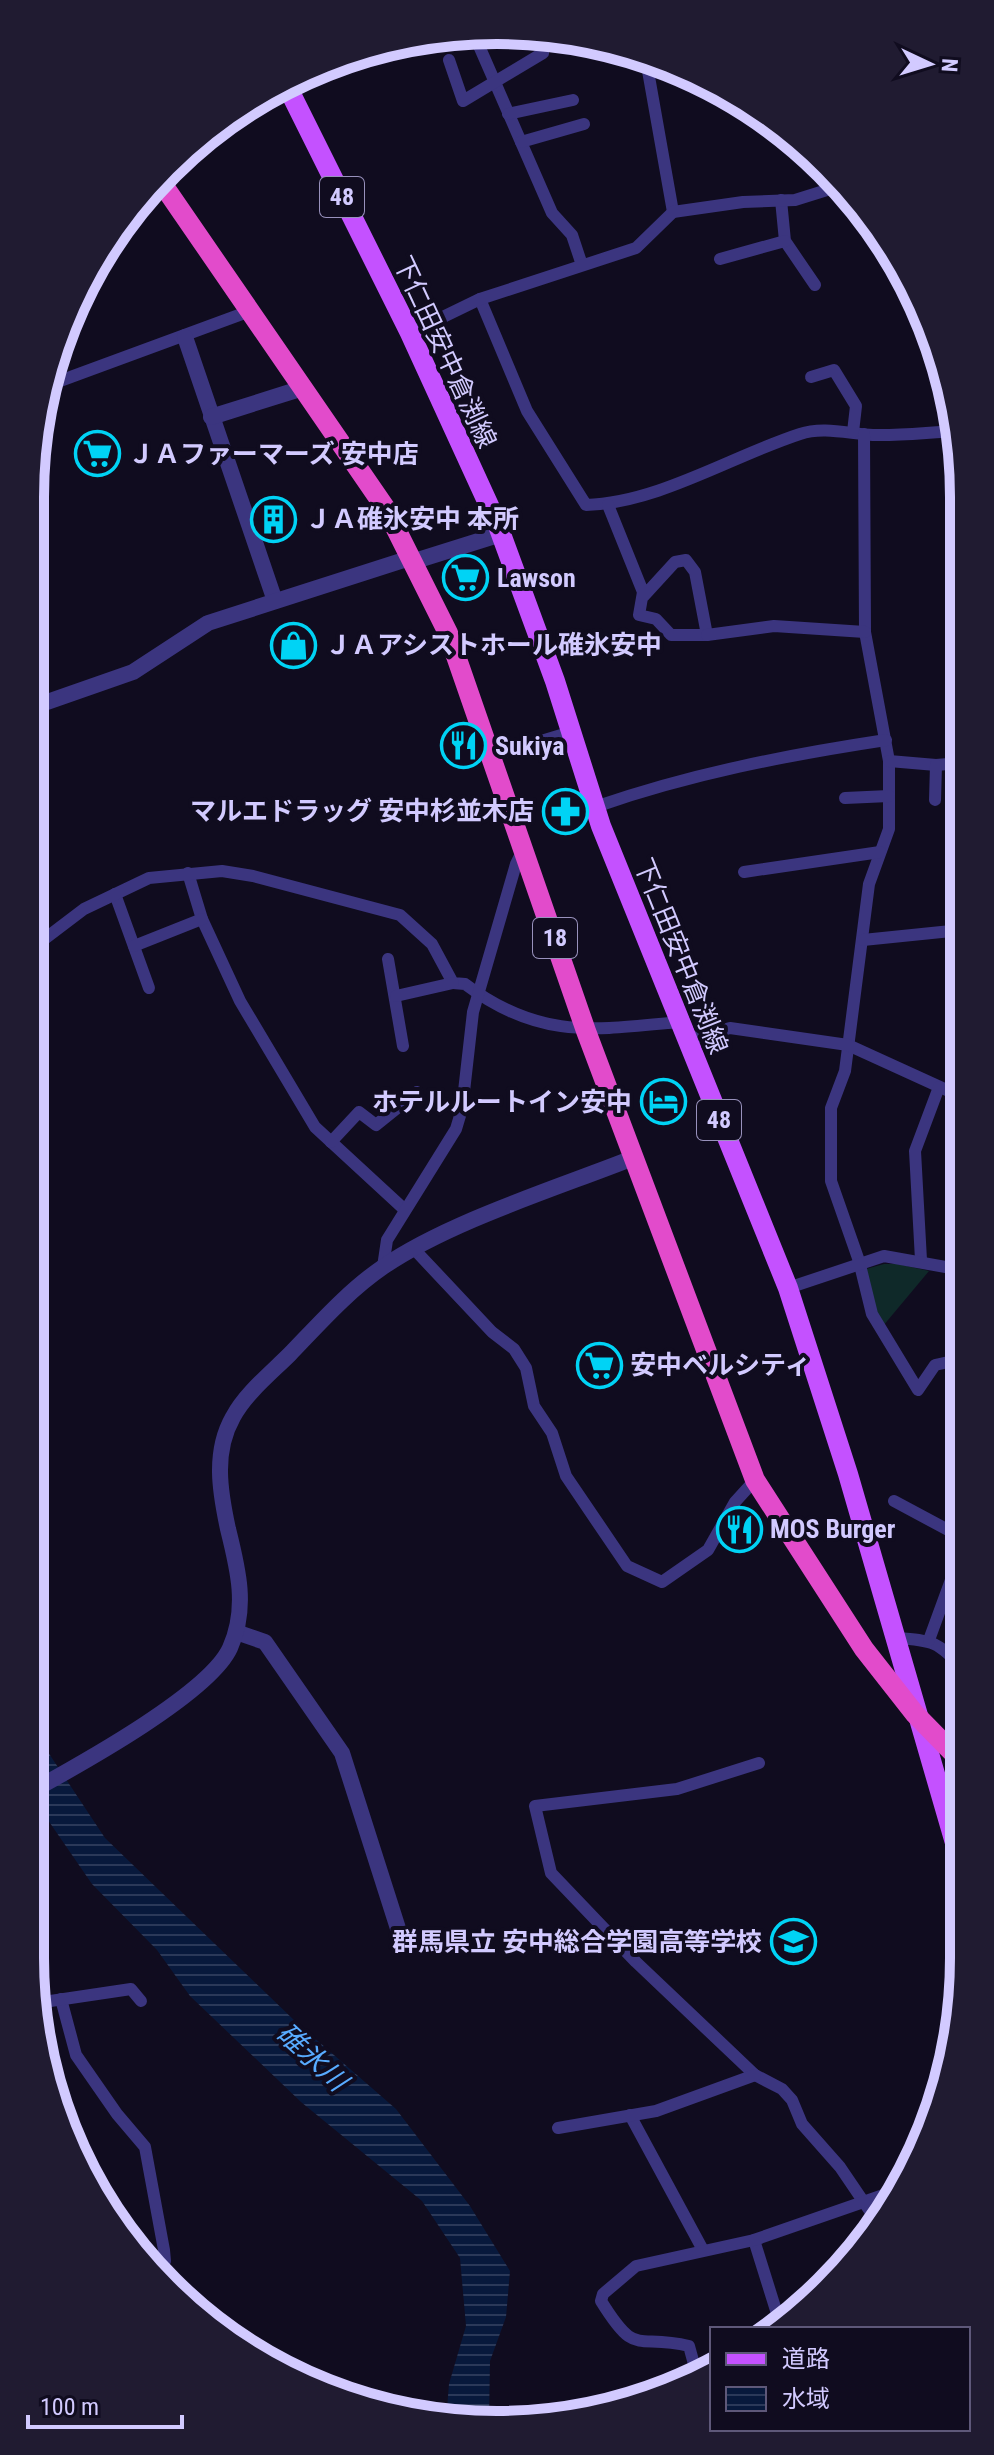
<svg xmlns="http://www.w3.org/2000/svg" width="994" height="2455" viewBox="0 0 994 2455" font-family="'Roboto Condensed','Noto Sans JP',sans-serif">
<defs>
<pattern id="water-rules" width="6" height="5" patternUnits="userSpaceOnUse" patternTransform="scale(2)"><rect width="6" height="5" fill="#08193c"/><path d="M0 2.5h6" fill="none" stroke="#2b3959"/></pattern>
</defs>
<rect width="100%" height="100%" fill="#100c1f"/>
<polygon fill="#0f2929" points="884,1264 898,1264 929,1271 883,1326 874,1313 866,1269"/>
<polygon fill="url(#water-rules)" points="30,1725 105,1838 296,2022 396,2109 470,2206 510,2271 506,2317 490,2361 489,2419 446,2421 449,2384 466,2326 460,2258 422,2201 301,2102 190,1996 157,1950 92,1884 30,1794"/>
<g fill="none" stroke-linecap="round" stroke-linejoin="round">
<g stroke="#3b357f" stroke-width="12">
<polyline points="473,32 552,213 572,235 582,265"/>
<polyline points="645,54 673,212"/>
<polyline points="449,60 463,101 543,53 539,41"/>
<polyline points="508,114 573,100"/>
<polyline points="521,142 584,124"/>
<polyline points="781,200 785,241 815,285"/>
<polyline points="720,259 785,241"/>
<path d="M480,299L527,411L586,505C658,503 732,456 800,434C823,426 850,434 873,435C901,436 930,432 959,431"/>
<polyline points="410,333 480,299 636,248 673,212 743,202 795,200 843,185"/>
<polyline points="811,377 834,370 856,406 853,432"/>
<polyline points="49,385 250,311"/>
<polyline points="864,434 865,632 889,761 889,829 869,884 845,1071 831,1108 831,1181 859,1261 872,1314 918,1390 935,1365 962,1359"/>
<polyline points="608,505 643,592 639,615 656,619 671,635 707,635 695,572 686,560 675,562 642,598"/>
<polyline points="707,635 774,626 865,632"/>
<polyline points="491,756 571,732"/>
<polyline points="889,761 936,765 961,763"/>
<polyline points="845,798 889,796"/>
<polyline points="935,800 936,765"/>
<path d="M595,807C690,774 787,755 886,740"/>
<polyline points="744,872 880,852"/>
<polyline points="188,873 202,919 240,1001 315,1127 405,1210"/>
<polyline points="115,894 149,988"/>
<polyline points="863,940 961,930"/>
<polyline points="134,946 202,919"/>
<path d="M30,950L84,909L149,878L222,871L253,876L400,915L432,944L453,983L465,984C539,1040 594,1030 679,1022"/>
<polyline points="388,959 403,1046"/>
<polyline points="396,996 453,983"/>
<polyline points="686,1040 730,1028 848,1045 962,1097"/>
<polyline points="331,1142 359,1112 376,1125 417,1092"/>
<polyline points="414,1249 492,1332 514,1349 526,1368 534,1406 552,1433 566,1476 627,1566 662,1582 708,1550 735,1502 755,1480"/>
<polyline points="921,1260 915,1151 939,1087"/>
<polyline points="383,1267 387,1240 456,1129 462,1109 473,1012 516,864 524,848"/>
<polyline points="788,1288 884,1256 962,1270"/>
<polyline points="955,1447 963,1453"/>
<polyline points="894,1501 963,1538"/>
<path d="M897,1638C932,1640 939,1642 963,1669"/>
<polyline points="929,1640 963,1547"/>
<polyline points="759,1763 677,1789 535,1806 551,1873 636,1962 755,2075 782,2089 792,2100 802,2124 840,2167 878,2223"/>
<polyline points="61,1999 76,2055 117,2114 145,2147 164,2250 165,2261 157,2275"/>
<polyline points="37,2003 131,1989 141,2001"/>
<polyline points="630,2115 703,2250"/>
<polyline points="558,2128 656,2111 755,2075"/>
<polyline points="754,2240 779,2320"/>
<path d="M697,2375L689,2346C635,2333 637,2359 601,2301L603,2294L636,2266L754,2240L895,2191"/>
</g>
<g stroke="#3b357f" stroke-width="16">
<polyline points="185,337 275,601"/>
<polyline points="211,417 303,388"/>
<polyline points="30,708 133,672 208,623 404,560 415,561 501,534"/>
<polyline points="236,1632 265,1642 342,1753 402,1941"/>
<path d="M30,1792C77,1766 209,1694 230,1648C248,1608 238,1569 228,1529C220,1492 213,1452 233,1417C246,1393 271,1373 290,1354C319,1324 348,1291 383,1267C448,1222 557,1188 633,1158"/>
</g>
<polyline stroke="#c451ff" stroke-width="20" points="285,82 410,333 497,523 555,681 601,826 788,1288 848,1474 964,1874"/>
<polyline stroke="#e24bcb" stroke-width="20" points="159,179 386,509 448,633 586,1031 755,1480 864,1649 915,1714 963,1763"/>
</g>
<defs>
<symbol id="supermarket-ring" viewBox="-11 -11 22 22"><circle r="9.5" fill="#100c1f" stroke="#00d3f5" stroke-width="1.5"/><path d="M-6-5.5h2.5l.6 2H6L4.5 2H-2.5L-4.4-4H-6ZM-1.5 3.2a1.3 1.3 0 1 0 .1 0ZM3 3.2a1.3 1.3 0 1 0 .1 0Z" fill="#00d3f5"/></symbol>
<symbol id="building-ring" viewBox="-11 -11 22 22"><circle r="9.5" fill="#100c1f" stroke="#00d3f5" stroke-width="1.5"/><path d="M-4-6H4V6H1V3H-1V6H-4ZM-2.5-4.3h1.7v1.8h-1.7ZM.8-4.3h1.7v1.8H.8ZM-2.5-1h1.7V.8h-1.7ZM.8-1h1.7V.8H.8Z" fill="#00d3f5"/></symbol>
<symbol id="shop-ring" viewBox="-11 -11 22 22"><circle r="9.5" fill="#100c1f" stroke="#00d3f5" stroke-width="1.5"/><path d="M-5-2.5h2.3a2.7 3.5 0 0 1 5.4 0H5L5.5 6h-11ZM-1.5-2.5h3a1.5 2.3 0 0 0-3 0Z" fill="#00d3f5"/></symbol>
<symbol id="restaurant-ring" viewBox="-11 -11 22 22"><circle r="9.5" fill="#100c1f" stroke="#00d3f5" stroke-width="1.5"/><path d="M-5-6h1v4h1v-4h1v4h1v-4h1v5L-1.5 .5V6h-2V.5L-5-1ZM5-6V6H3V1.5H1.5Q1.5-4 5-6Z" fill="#00d3f5"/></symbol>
<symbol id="pharmacy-ring" viewBox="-11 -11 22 22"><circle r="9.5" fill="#100c1f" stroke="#00d3f5" stroke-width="1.5"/><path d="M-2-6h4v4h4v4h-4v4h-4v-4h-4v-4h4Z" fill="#00d3f5"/></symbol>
<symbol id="hotel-ring" viewBox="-11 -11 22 22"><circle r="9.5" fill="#100c1f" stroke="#00d3f5" stroke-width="1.5"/><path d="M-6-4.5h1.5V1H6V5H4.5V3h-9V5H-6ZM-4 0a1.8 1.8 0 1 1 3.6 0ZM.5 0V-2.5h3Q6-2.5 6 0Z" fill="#00d3f5"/></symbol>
<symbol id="school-ring" viewBox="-11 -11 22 22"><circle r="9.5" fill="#100c1f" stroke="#00d3f5" stroke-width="1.5"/><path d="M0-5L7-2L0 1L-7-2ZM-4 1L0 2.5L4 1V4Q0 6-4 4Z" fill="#00d3f5"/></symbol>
</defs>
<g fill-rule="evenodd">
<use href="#supermarket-ring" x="72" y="428" width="51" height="51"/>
<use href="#building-ring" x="248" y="494" width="51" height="51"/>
<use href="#supermarket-ring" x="440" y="552" width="51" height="51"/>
<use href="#shop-ring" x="268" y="620" width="51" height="51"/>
<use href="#restaurant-ring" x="438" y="720" width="51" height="51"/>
<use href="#pharmacy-ring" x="540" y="786" width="51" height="51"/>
<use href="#hotel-ring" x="638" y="1076" width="51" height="51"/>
<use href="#supermarket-ring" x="574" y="1340" width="51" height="51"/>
<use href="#restaurant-ring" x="714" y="1504" width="51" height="51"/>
<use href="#school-ring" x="768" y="1916" width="51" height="51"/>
</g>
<g text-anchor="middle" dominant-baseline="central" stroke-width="8" stroke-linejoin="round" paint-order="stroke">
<g fill="#100c1f" stroke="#9891bc" stroke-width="2">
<rect x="320" y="177" width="44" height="40" rx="6"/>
<rect x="533" y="918" width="44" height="40" rx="6"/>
<rect x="697" y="1100" width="44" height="40" rx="6"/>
</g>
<g font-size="24" font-weight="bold" fill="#d2caff">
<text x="342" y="197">48</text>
<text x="555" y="938">18</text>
<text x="719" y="1120">48</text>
</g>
<g font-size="26" fill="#d2caff" stroke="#100c1f">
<text transform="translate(445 352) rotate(65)">下仁田安中倉渕線</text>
<text transform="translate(681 956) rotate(68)">下仁田安中倉渕線</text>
</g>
<g font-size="26" font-weight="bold" fill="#d2caff" stroke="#100c1f" text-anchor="start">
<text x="128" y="454">ＪＡファーマーズ 安中店</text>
<text x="305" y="519">ＪＡ碓氷安中 本所</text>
<text x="497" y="578">Lawson</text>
<text x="325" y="645">ＪＡアシストホール碓氷安中</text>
<text x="495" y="746">Sukiya</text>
<text x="534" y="811" text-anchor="end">マルエドラッグ 安中杉並木店</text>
<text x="632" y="1102" text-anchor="end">ホテルルートイン安中</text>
<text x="630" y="1365">安中ベルシティ</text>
<text x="770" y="1529">MOS Burger</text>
<text x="762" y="1942" text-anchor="end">群馬県立 安中総合学園高等学校</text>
</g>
<g font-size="28" font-style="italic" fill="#58abff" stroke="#100c1f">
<text transform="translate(312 2057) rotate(43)">碓氷川</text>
</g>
</g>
<path d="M0 0H994V2455H0ZM497 44H497A453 453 0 0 1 950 497V1958A453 453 0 0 1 497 2411H497A453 453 0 0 1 44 1958V497A453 453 0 0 1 497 44Z" fill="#201b31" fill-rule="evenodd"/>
<path fill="none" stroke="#d2caff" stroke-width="10" d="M497 44H497A453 453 0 0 1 950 497V1958A453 453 0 0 1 497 2411H497A453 453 0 0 1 44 1958V497A453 453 0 0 1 497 44Z"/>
<rect x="710" y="2327" width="260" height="104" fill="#100c1f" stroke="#5e5879" stroke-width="2"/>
<rect x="726" y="2353" width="40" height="12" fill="#c451ff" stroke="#5e5879" stroke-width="2"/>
<text x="782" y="2367" font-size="24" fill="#d2caff">道路</text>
<rect x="726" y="2387" width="40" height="24" fill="url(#water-rules)" stroke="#5e5879" stroke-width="2"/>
<text x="782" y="2407" font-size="24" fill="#d2caff">水域</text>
<g transform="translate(930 64) rotate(94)" stroke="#100c1f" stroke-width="6" paint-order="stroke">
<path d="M0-6L14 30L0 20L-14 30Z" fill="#d2caff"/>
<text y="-12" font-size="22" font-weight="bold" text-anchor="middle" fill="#d2caff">N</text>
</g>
<path d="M28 2415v12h154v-12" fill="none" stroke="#d2caff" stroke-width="4"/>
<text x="40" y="2415" font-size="24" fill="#d2caff" stroke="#100c1f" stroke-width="6" paint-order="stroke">100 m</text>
</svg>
